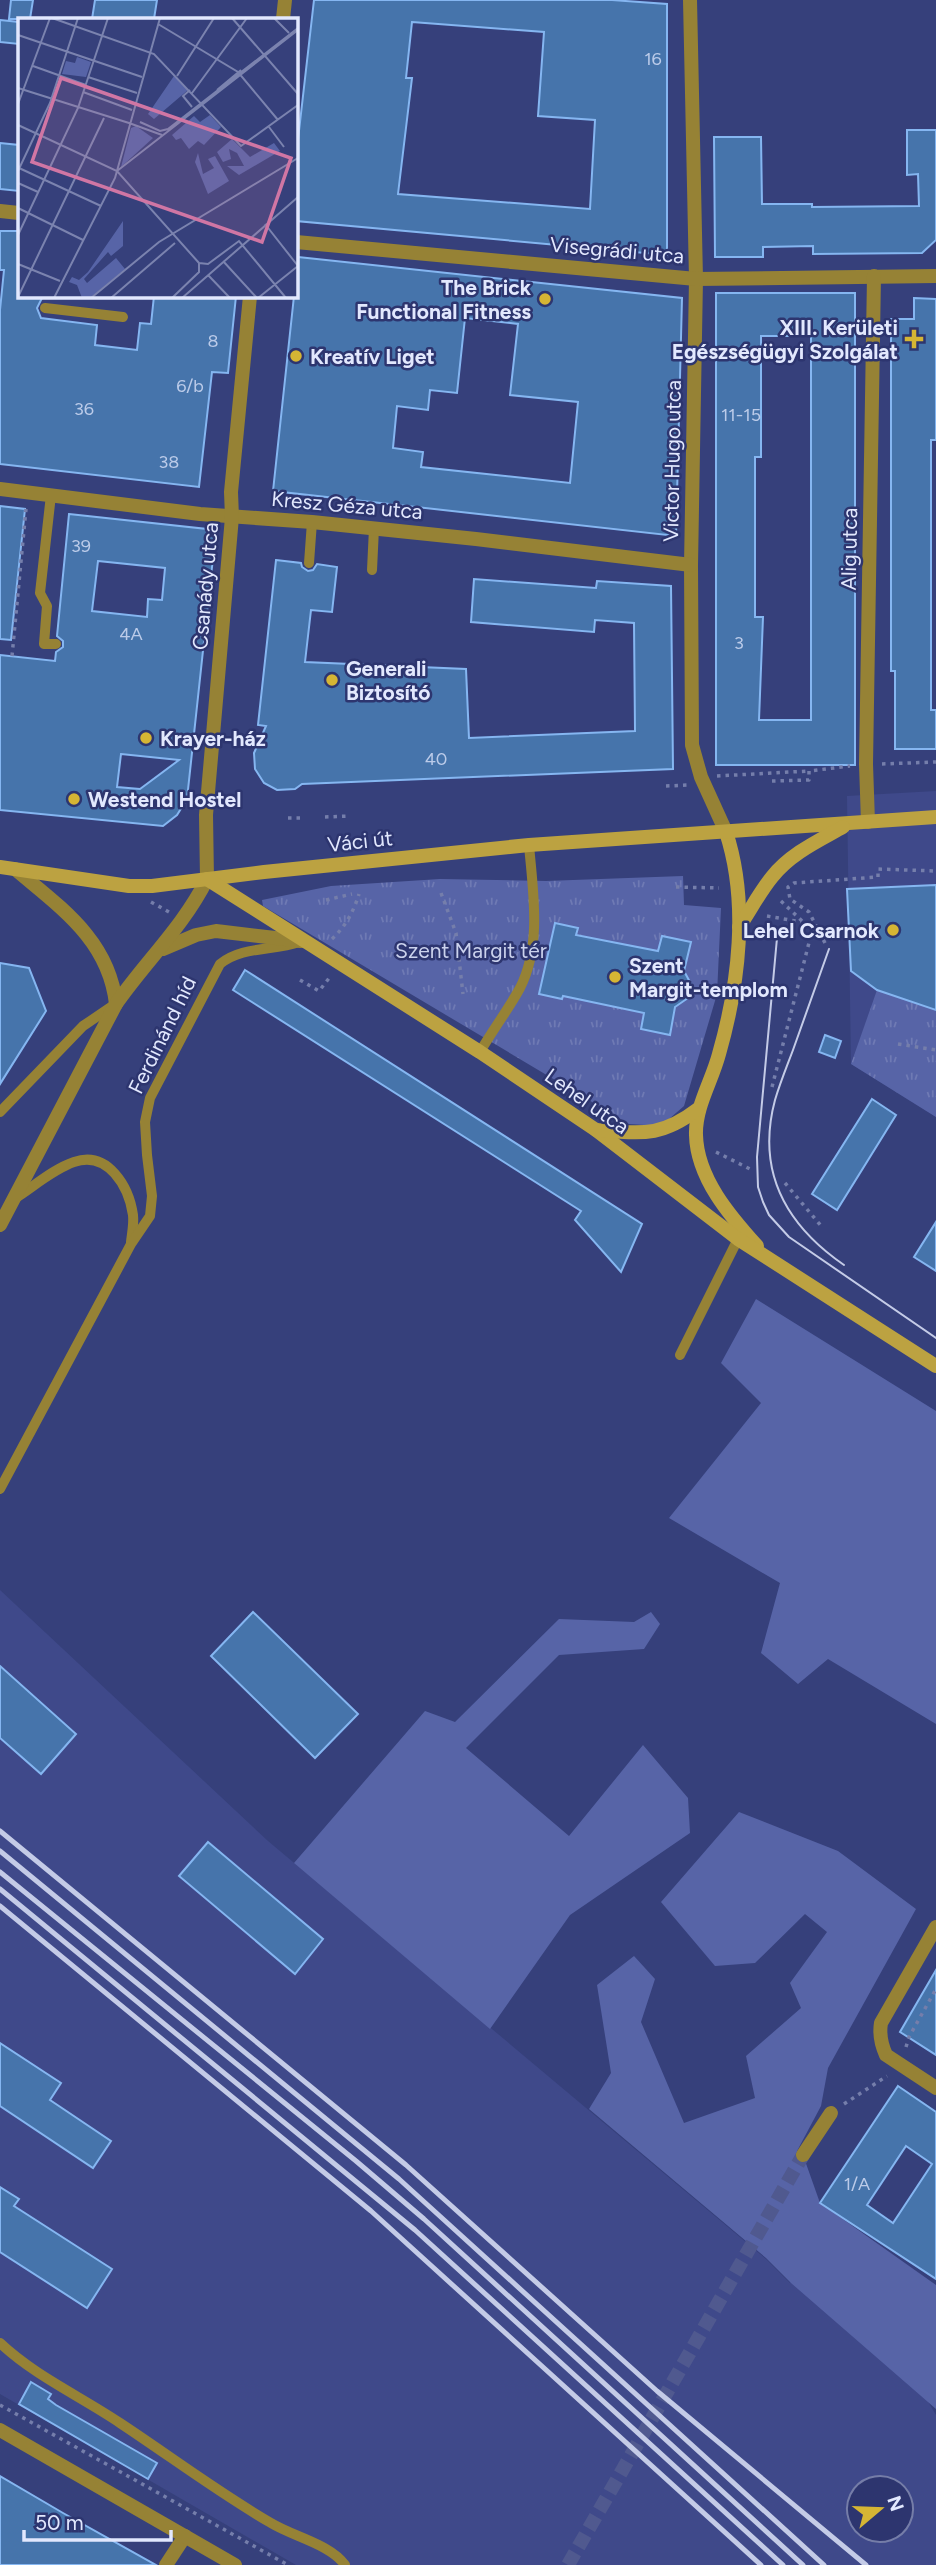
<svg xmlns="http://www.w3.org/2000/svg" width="936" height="2565" viewBox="0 0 936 2565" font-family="Figtree,sans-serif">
<defs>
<pattern id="park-tufts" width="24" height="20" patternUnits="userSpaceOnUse" patternTransform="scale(1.75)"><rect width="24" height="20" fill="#5764a7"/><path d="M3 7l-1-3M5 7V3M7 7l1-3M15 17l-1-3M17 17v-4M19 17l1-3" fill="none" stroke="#6f7ab4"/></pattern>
</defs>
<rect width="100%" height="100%" fill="#36407b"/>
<g fill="#3f498a" fill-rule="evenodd">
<polygon points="936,791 936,1117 851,1064 847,796"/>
<path d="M0,1590L268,1841L766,2259L790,2283L828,2232L936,2415V2565H296L0,2394ZM859,2488H901V2530H859Z"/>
</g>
<g fill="#5764a7">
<polygon points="756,1299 936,1411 936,1724 828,1659 798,1684 761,1653 780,1583 669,1518 761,1403 721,1363"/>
<polygon points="651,1612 660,1624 644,1649 559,1655 466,1748 569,1836 643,1745 688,1798 690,1833 570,1915 490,2029 294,1863 425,1711 455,1722 559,1619 634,1622"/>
<polygon points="739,1812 838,1851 916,1909 828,2068 821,2106 797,2151 803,2155 820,2203 936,2285 936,2409 791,2283 766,2258 589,2109 611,2073 597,1985 634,1956 655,1979 641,2022 684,2123 755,2098 746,2056 801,2008 790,1983 827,1932 805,1914 755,1963 715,1966 661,1902"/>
</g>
<g fill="url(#park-tufts)">
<polygon points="683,876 684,905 721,908 717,994 684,1106 661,1126 629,1124 263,906 262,900 331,886 440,879 546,881"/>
<polygon points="877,990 936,1009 936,1117 851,1064"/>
</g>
<g fill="#4674ab" stroke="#85b6f1" stroke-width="2" fill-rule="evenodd">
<polygon points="11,0 33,0 30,19 9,19"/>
<polygon points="95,0 157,0 154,19 92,19"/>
<path d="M314,0H612L667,4V255L296,221V157ZM412,22L544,32L538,116L595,120L590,209L398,194L412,78H406Z"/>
<polygon points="0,20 19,22 19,44 0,42"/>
<polygon points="907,130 936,130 936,240 922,253 813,254 813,246 763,247 763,257 715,257 714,137 761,137 762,204 812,204 812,207 919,206 918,174 907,175"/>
<polygon points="0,143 19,145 19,191 0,189"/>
<polygon points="0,231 19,231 19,296 43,296 37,308 41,318 97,325 95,345 137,350 140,323 151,324 154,296 236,296 228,373 212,372 199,487 0,464 0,310 4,270 0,270"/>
<path d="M298,257L682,298L676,536L273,491L294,296H296ZM465,318L518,324L510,395L578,402L570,483L421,467L423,452L393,448L397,406L428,410L430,390L457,393Z"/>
<path d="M716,293H855V765H716ZM761,336H811V720H759L763,617H755V457H761Z"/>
<polygon points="914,298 936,299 936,440 931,440 931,710 936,710 936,749 895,749 895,671 891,671 891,319 914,319"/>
<polygon points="0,506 25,509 11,640 0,639"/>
<path d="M69,514L216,530L187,799L177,815L163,826L0,810V655L55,661L56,652L63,647V641L57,636ZM98,561L165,568L162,600L148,599L147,617L92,611ZM121,754L179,760L140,789L117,787Z"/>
<polygon points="276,560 301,563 302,567 308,571 313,570 317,564 337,567 332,612 311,610 305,662 466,669 469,738 635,731 634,623 595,620 594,632 471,622 474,579 596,588 597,581 671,586 673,769 302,784 295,789 277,790 264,783 255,769 254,753 266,726 258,725"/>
<polygon points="936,885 936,1010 877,990 851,971 847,889"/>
<polygon points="555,923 578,928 576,935 658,951 662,936 691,942 684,971 691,984 688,998 675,1007 670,1035 641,1029 644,1013 563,996 562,999 539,994"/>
<polygon points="0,963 29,968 46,1011 0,1084"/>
<polygon points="245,970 642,1224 621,1272 575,1220 581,1211 233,990"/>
<polygon points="825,1035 841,1041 835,1058 819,1052"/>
<polygon points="872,1099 896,1115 837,1210 812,1194"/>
<polygon points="936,1222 936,1271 914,1257"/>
<polygon points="253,1612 358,1714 315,1758 211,1656"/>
<polygon points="0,1666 76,1734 41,1774 0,1738"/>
<polygon points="208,1842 323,1939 295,1974 179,1876"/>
<polygon points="936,1970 936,2055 900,2032"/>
<polygon points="0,2043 61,2083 50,2100 111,2141 93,2168 0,2106"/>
<path d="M898,2086L936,2112V2279L820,2203ZM906,2146L932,2164L893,2223L867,2205Z"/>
<polygon points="0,2187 19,2199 14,2206 112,2269 87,2308 0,2252"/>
<polygon points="31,2382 51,2394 48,2399 56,2405 157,2463 148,2479 19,2404"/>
<polygon points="0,2476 63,2513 156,2565 0,2565"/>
</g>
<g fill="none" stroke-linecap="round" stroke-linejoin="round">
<polyline stroke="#50598f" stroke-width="14" stroke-dasharray="14 7" stroke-linecap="butt" points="568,2565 803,2155"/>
<g stroke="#757eab" stroke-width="3.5" stroke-dasharray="3.5 5" stroke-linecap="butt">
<polyline points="12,656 26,509"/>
<polyline points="882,764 936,762"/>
<polyline points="717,776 809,771"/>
<polyline points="772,781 809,780 809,771 850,766"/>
<polyline points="666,786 689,785"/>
<polyline points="325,817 350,816"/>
<polyline points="288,818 304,818"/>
<polyline points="676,887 719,888"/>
<polyline points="441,893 456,933 463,994"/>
<polyline points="326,900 352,894"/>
<polyline points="781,901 822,940"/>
<polyline points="151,902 169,912"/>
<polyline points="767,916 801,922"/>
<path d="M332,939C345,927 354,911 359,894"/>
<polyline points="825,943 809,912 790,899 788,887 794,883 878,877 878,869 936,871"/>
<polyline points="300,980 319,991 330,977"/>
<polyline points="898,1044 936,1050"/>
<polyline points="772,1087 812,931"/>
<polyline points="716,1152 750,1169"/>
<polyline points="785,1183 822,1227"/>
<polyline points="906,2047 909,2037 936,1989"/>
<polyline points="844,2104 887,2076"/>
<polyline points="0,2405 288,2565"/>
</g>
<g stroke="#968235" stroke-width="10">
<polyline points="45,308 123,317"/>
<polyline points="51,495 40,593 47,606 44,644 56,644"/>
<polyline points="309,563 312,522"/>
<polyline points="372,570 374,528"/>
<path d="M480,1052C492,1031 508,1010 520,988C542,945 533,892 529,845"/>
<polyline points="0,1112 83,1026 114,1005"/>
<path d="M14,1199C32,1188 53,1169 74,1162C108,1150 129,1187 133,1215C134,1224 132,1233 131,1242"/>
<polyline points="680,1355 738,1239"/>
<path d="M0,1489L131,1244L150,1216L152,1196L147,1155L145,1122L150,1098L220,964C242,946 273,951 299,942"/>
<path d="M0,2343C35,2376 80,2396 120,2423C170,2456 219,2493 271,2523C294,2537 330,2544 345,2565"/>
</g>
<polyline stroke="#968235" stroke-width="14" points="803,2155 831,2113"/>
<g stroke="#968235" stroke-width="14">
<polyline points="690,0 696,279 691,565 692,745 701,777 726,832"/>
<polyline points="283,19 285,0"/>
<polyline points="0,211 19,213"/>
<polyline points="296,242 696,279 936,276"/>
<polyline points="0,489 200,514 312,522 476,539 691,565"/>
<polyline points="868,822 866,764 874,276"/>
<polyline points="207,879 206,815 232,517 231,492 250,296"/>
<path d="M936,1927L881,2023C879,2035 881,2044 886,2055L936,2088"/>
<polyline points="166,2565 185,2536"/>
</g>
<g stroke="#968235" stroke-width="14">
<path d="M15,869C61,908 109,940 116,1004"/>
<polyline points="163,949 196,935 216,931 301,941"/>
<path d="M0,1225L116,1004C146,961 183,927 207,879"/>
<polyline points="0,2430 235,2565"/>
</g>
<g stroke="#bca241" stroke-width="14">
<path d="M726,832C749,902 739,984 719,1054C712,1081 695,1107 696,1135C697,1178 730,1216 757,1246"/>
<polyline points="0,867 129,886 152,886 264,872 529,845 936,817"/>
<polyline points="207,879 480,1052 596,1130 738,1239 936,1366"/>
<path d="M739,927C750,911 759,893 772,877C790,854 818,841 843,827"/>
<path d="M596,1130C641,1133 660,1138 698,1109"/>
</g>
<g stroke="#c4cbe7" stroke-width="2">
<polyline points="777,938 757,1157 758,1187 763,1202 769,1215 789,1237 936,1338"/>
<path d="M829,949C817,982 805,1016 793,1050C787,1066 780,1083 775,1100C756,1171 786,1225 844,1265"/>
</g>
<g stroke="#c4cbe7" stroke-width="5">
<polyline points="0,1831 406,2165 657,2391 866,2565"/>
<polyline points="0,1851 399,2179 824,2565"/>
<polyline points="0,1872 356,2161 424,2219 803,2565"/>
<polyline points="0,1889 415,2230 783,2565"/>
<polyline points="0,1906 371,2211 761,2565"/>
</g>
</g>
<g fill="#d5b534" stroke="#2d356f" stroke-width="2.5">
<circle cx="545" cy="299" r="7"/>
<path d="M910.5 328.5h7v7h7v7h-7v7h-7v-7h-7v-7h7z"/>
<circle cx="296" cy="356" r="7"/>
<circle cx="332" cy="680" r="7"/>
<circle cx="146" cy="738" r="7"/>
<circle cx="74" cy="799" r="7"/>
<circle cx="893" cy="930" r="7"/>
<circle cx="615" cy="977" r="7"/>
</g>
<g text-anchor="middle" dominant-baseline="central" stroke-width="5" stroke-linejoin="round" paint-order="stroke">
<g font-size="18" fill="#bbcbe9">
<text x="653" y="59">16</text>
<text x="213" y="341">8</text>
<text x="190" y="386">6/b</text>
<text x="84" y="409">36</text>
<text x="741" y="415">11-15</text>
<text x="169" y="462">38</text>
<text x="81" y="546">39</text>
<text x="131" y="634">4A</text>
<text x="739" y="643">3</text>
<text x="436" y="759">40</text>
<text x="857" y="2184">1/A</text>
</g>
<g font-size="21" fill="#e2e8fe" stroke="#2d356f">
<text transform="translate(617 250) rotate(5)">Visegrádi utca</text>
<text transform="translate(672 461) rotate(-89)">Victor Hugo utca</text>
<text transform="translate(347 505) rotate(5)">Kresz Géza utca</text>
<text transform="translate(849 549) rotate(-89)">Alig utca</text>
<text transform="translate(205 586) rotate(-85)">Csanády utca</text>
<text transform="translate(360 841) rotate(-6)">Váci út</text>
<text transform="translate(162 1035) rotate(-64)">Ferdinánd híd</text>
<text transform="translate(587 1101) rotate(35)">Lehel utca</text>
</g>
<g font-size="21" font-weight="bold" fill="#e2e8fe" stroke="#2d356f" text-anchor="start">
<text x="531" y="287" text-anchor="end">The Brick<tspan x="531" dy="24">Functional Fitness</tspan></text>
<text x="898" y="327" text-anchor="end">XIII. Kerületi<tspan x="898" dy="24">Egészségügyi Szolgálat</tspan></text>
<text x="310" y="356">Kreatív Liget</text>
<text x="346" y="668">Generali<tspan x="346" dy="24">Biztosító</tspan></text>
<text x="160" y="738">Krayer-ház</text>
<text x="88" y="799">Westend Hostel</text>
<text x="879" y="930" text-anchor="end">Lehel Csarnok</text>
<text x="629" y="965">Szent<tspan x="629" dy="24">Margit-templom</tspan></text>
</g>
<g font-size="21" fill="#cbd2ed" stroke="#2d356f">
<text x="471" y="950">Szent Margit tér</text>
</g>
</g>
<g transform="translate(18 18)">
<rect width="280" height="280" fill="#36407b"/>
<path d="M192,97L203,109L186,127L180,123L171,131L163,120L158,122L154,117L176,98L182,104ZM214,121L232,139L256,125L262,133L221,157L209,148H226L219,135L211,131L213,141L205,144L199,134ZM180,135L185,156L196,150L190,141L197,138L211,163L190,176L177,144Z" fill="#5764a7"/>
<path d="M59,39L73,44L68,59L44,56L48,43L57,45ZM156,58L170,72L136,101L130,96ZM118,108L135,120L103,149L113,110ZM105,203V228L93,238L90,234L66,261L69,265L98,240L107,251L72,280H64L59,267L51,264L54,259L61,262L70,254Z" fill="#5764a7"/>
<path fill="none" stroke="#7b83af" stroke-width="2" d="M34,0L136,36L223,128L280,87M214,0L280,76M256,0L271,15M140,6L220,54L260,102M0,17L124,59M15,48L68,67M159,58L196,0M70,59L119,75M0,70L111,105M172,72L165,78L174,89M199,72L223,52M65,74L114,92M174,75L229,0M0,86L32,0M122,104L142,113L150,111L280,10M111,105L144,117M0,107L99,153L181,245L190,246L221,223L268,280M251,109L266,129M1,150L83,188M0,153L32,85L60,0M99,153L280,12M0,165L20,174M0,190L65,222M247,206L280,248M0,217L60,90L90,0M205,243L239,280M0,246L42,263M190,257L212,280M0,279L86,100M36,280L97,160L142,0M73,280L141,224L280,140M93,280L157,225M154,280L181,254V245M164,280L280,179M240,280L280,248"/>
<path fill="#d076a4" fill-opacity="0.15" stroke="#d076a4" stroke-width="3.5" d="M43,60L273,140L244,224L14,144Z"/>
<rect width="280" height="280" fill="none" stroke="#e2e8fe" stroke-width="3.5"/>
</g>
<g transform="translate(880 2509) rotate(71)"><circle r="33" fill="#2d356f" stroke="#757da8" stroke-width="2"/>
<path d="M0-5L12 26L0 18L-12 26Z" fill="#d5b534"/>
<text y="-10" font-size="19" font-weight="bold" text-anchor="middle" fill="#e2e8fe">N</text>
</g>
<path d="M24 2530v10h147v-10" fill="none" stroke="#e2e8fe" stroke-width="3.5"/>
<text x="35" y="2530" font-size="21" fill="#e2e8fe" stroke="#2d356f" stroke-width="5" paint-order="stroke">50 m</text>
</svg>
